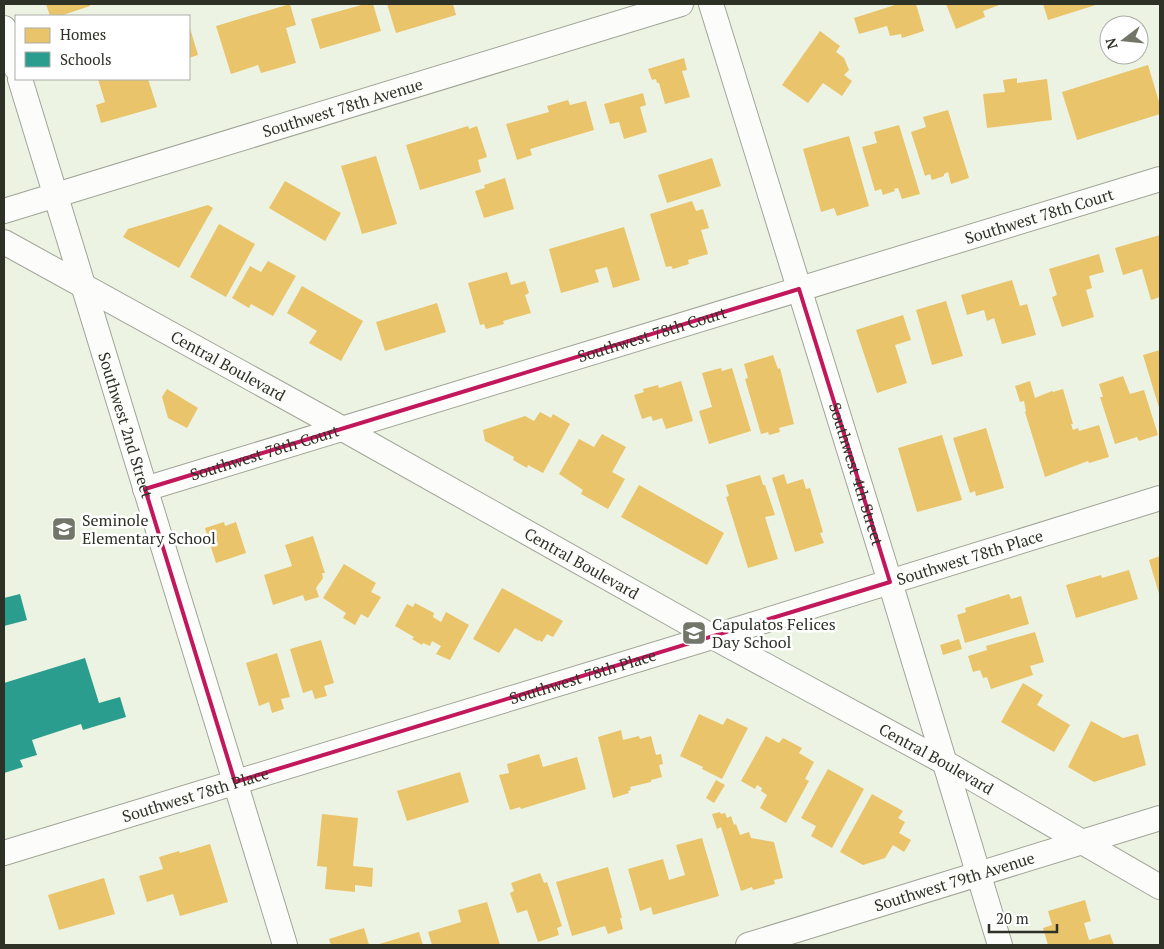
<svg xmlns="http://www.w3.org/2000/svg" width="1164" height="949" viewBox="0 0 1164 949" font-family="'PT Serif',serif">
<rect width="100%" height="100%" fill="#edf3e2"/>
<g fill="#e9c46a">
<polygon points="46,4 90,4 90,6 60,16 50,16"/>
<polygon points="290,4 296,25 286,28 296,63 261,73 258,65 231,74 216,26"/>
<polygon points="365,4 373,4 381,31 320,49 311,19"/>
<polygon points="387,4 453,4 456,15 396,33"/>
<polygon points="898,4 916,4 924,31 902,38 901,34 890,36 887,26 859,34 854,18"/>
<polygon points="946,4 1002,4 983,11 985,17 956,29"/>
<polygon points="1043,4 1099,4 1048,20"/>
<polygon points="189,25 198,55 189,58"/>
<polygon points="820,31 840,46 836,52 844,58 849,70 844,75 852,81 842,96 823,83 808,103 782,85"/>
<polygon points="684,58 687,70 682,71 690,97 665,104 659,83 657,83 656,79 652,80 648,69"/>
<polygon points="1148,65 1160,105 1160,114 1077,140 1062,92"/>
<polygon points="1017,78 1017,83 1047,79 1052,120 987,128 983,94 1005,92 1003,80"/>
<polygon points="98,79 148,79 157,107 101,123 96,105 105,102"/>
<polygon points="643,93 646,105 640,107 647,132 624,139 619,122 610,124 604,104"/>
<polygon points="568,100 570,105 586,101 594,130 530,149 532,155 517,160 506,124 549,112 547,106"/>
<polygon points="948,110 969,178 951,184 948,172 944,174 944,176 932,180 930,174 925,176 911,132 926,127 923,117"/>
<polygon points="899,125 920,194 902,199 898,188 894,189 895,191 883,195 881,189 875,191 862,147 877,143 874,132"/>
<polygon points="468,126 469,129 477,126 487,157 478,160 481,172 420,190 406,145"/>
<polygon points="849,136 869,206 837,216 834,208 821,212 803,149"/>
<polygon points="376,156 397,224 362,234 341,166"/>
<polygon points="712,158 721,186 667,203 658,175"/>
<polygon points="505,178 514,209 484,218 475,191 485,188 484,185"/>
<polygon points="285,181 341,213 325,241 269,208"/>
<polygon points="692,201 696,211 703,209 709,228 701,230 708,254 688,260 689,264 673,269 671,266 666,267 650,214"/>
<polygon points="208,205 213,208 179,268 123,237 128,229"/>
<polygon points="219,224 255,244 226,297 190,277"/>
<polygon points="624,227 640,280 613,288 607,267 595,270 599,282 561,293 549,249"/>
<polygon points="1160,235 1160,297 1151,300 1142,269 1123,275 1115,248"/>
<polygon points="1099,254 1104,272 1089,276 1092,288 1086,290 1094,317 1062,327 1052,297 1057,295 1049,269"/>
<polygon points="268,261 296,276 273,316 251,304 249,308 232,298 250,266 261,272"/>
<polygon points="507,272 511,285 525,281 529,293 525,295 531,313 503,321 504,324 486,329 484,324 480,325 468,283"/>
<polygon points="1012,280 1020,306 1027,304 1036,335 1002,344 994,318 987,321 984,310 967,315 961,295"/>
<polygon points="302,286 363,321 341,361 309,343 317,331 287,313"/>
<polygon points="946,301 963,356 932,365 916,310"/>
<polygon points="437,303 446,332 385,351 376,322"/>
<polygon points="903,315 911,340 895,345 907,383 877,393 856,330"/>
<polygon points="1160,350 1160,411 1143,355"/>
<polygon points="773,355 778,369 780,368 794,424 779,428 780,432 769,435 768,432 761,434 745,379 748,378 744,364"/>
<polygon points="721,368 722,371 732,368 751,431 709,444 699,411 712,407 702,373"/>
<polygon points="1123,376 1130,394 1144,390 1158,435 1139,441 1137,437 1115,444 1100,397 1103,397 1099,384"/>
<polygon points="681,381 693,421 666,429 662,418 653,421 651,416 642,419 634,395 644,392 643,389 658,385 659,388"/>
<polygon points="1030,381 1035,398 1052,391 1053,392 1063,389 1073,424 1071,424 1073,430 1078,428 1079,431 1099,425 1109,457 1089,463 1088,461 1045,477 1025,412 1026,411 1024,401 1020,402 1015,386"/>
<polygon points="167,389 198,408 187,428 168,418 162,397"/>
<polygon points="540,412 551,418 553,414 570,424 543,473 528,465 527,468 513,460 514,457 485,441 483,430 525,416 534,421"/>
<polygon points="986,428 1004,488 976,496 975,491 970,493 953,438"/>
<polygon points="602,434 626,447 612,472 625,479 608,509 581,494 583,490 559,474 579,439 594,447"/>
<polygon points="942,435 962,500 917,512 898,448"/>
<polygon points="784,474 787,484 803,479 806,489 810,488 823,532 820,533 824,543 795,552 772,478"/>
<polygon points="760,475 763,485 765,485 775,515 765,517 778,559 748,568 726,497 729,496 726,485"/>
<polygon points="639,485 724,533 707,565 621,517"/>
<polygon points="224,522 225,526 236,522 246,553 216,563 205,528"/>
<polygon points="313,536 325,573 322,573 323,578 316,588 319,597 305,601 303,595 273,605 264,575 292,566 285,545"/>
<polygon points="1160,556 1160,597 1149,560"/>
<polygon points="344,564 376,583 371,592 381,597 368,618 361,614 355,625 343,618 346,613 323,598"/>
<polygon points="1129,570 1138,599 1076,618 1066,585 1101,575 1102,578"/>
<polygon points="502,588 563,621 553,637 547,634 542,642 539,640 538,641 515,628 499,653 473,639"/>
<polygon points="1009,594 1011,599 1021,596 1029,624 965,643 957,615 966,612 965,608"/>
<polygon points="415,603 434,613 433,617 441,622 446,612 469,625 450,660 436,654 441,646 432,641 430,646 423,643 422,645 412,639 414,637 395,626 407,604 413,607"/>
<polygon points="1035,632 1044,662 1030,666 1033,675 991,689 987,677 983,678 980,670 973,672 968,656 987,650 986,646"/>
<polygon points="959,639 962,649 943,655 940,645"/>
<polygon points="321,640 334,683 324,686 327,696 315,699 312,690 303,693 290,649"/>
<polygon points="277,653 290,697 281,699 284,709 272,713 269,702 259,706 246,663"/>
<polygon points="1023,683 1043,695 1037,705 1070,725 1054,752 1001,722"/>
<polygon points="699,714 723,725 727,718 748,728 722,779 702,769 703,767 680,756"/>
<polygon points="1091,721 1123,738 1138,734 1146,765 1094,782 1068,767"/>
<polygon points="621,730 623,740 639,736 640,739 651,736 656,755 661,754 663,764 659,765 662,777 651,780 651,782 630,787 631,790 628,791 629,793 613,798 598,737"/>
<polygon points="766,736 779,743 783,738 802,748 799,753 814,762 805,779 809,781 786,823 760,808 767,795 761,791 762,788 757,785 755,789 741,781"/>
<polygon points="539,754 543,767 577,757 586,789 521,809 520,807 510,810 499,775 509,773 507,764"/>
<polygon points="828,769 864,789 832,848 811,836 816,826 801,818"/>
<polygon points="460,772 469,802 407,821 397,791"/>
<polygon points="716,780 725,785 714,803 706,798"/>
<polygon points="872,794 903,811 898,818 905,822 899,833 911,840 904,852 893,845 885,858 863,865 840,852"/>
<polygon points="720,812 721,814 725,813 727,818 731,816 734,825 736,824 740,835 749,832 751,838 774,842 783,878 774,880 775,884 753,890 752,887 741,891 721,827 717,829 712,814"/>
<polygon points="322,814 358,818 353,866 373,868 372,887 355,885 355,892 325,889 327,867 317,866"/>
<polygon points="702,838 719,896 653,915 651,907 640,911 628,869 663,859 669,880 685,875 676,845"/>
<polygon points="210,844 228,902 180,916 173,894 147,902 139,876 163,869 159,857 179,851 180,853"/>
<polygon points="608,867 622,918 620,918 623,929 608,934 605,926 572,936 556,882"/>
<polygon points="540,873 544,883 547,882 562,926 557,928 559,935 538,942 527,910 517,913 510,893 514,891 511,883"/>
<polygon points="104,878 115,914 59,930 48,895"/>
<polygon points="1085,900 1091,921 1084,923 1089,940 1110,934 1114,945 1048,945 1043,928 1052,925 1048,911"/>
<polygon points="487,902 500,945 432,945 428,932 461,922 458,910"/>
<polygon points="364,928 369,945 331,945 329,939"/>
<polygon points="419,932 423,945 376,945"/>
</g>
<g fill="#2a9d8f">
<polygon points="20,594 27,620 4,626 4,598"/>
<polygon points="85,658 99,703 120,697 126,717 83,730 81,724 32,740 37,755 20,760 23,767 4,773 4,683"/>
</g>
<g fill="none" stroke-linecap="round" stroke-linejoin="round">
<defs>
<g id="street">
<path id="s1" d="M711,4L890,582L1000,945"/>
<polyline points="4,28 16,68"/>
<path id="s2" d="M20,79L285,945"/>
<path id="s3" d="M4,211L681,4"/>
<path id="s4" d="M4,242L343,429L713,637L944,762L1160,887"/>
<path id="s5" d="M145,489L1160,179"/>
<path id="s6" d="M4,853L748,626L1160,498"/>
<path id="s7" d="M748,945L1160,818"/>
</g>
</defs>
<use href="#street" stroke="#a0a498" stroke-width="26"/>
<use href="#street" stroke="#fcfdfb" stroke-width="24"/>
</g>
<path fill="none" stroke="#c2185b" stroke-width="4" stroke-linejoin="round" d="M799,289L890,582L235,782L145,489Z"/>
<defs>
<symbol id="school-square" viewBox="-11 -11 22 22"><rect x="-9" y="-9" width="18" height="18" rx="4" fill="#717668" stroke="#fff"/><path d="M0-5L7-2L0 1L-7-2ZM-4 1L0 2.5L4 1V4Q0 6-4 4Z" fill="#fff"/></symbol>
</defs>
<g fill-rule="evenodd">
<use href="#school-square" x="50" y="515" width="28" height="28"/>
<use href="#school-square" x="680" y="619" width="28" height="28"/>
</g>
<g text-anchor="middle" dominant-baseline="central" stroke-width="5" stroke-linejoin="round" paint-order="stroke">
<g font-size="16" fill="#2e3226" stroke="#fff">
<text stroke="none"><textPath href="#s3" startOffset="354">Southwest 78th Avenue</textPath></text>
<text stroke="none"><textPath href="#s5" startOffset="935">Southwest 78th Court</textPath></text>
<text stroke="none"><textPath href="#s5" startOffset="530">Southwest 78th Court</textPath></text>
<text stroke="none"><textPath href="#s4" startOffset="256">Central Boulevard</textPath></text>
<text stroke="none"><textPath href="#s2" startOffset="362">Southwest 2nd Street</textPath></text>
<text stroke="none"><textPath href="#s5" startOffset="125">Southwest 78th Court</textPath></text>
<text stroke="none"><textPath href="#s1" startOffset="492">Southwest 4th Street</textPath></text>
<text stroke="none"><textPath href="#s6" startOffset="1010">Southwest 78th Place</textPath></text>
<text stroke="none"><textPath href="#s4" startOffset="661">Central Boulevard</textPath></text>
<text stroke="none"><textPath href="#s6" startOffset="605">Southwest 78th Place</textPath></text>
<text stroke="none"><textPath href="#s4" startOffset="1066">Central Boulevard</textPath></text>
<text stroke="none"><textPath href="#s6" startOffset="200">Southwest 78th Place</textPath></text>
<text stroke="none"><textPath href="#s7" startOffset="216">Southwest 79th Avenue</textPath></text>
</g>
<g font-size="16" fill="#2e3226" stroke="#fff" text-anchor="start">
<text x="82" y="520">Seminole<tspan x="82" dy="18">Elementary School</tspan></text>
<text x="712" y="624">Capulatos Felices<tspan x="712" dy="18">Day School</tspan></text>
</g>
</g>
<rect width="1164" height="949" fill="none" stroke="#2e3226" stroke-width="10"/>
<rect x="15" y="15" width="175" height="65" fill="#ffffff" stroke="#abada8"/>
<rect x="25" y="28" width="25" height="15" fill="#e9c46a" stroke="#abada8"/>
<text x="60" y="40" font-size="15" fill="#2e3226">Homes</text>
<rect x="25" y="52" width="25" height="15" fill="#2a9d8f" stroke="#abada8"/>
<text x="60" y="65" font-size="15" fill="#2e3226">Schools</text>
<g transform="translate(1124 40) rotate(254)"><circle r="24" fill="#ffffff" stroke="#abada8"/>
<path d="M0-4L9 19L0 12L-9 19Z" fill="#717668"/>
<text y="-8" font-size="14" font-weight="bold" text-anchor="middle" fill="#2e3226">N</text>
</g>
<path d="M989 924v8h68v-8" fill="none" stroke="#2e3226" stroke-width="2.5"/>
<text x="996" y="924" font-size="15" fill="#2e3226" stroke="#ffffff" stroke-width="4" paint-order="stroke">20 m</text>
</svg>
